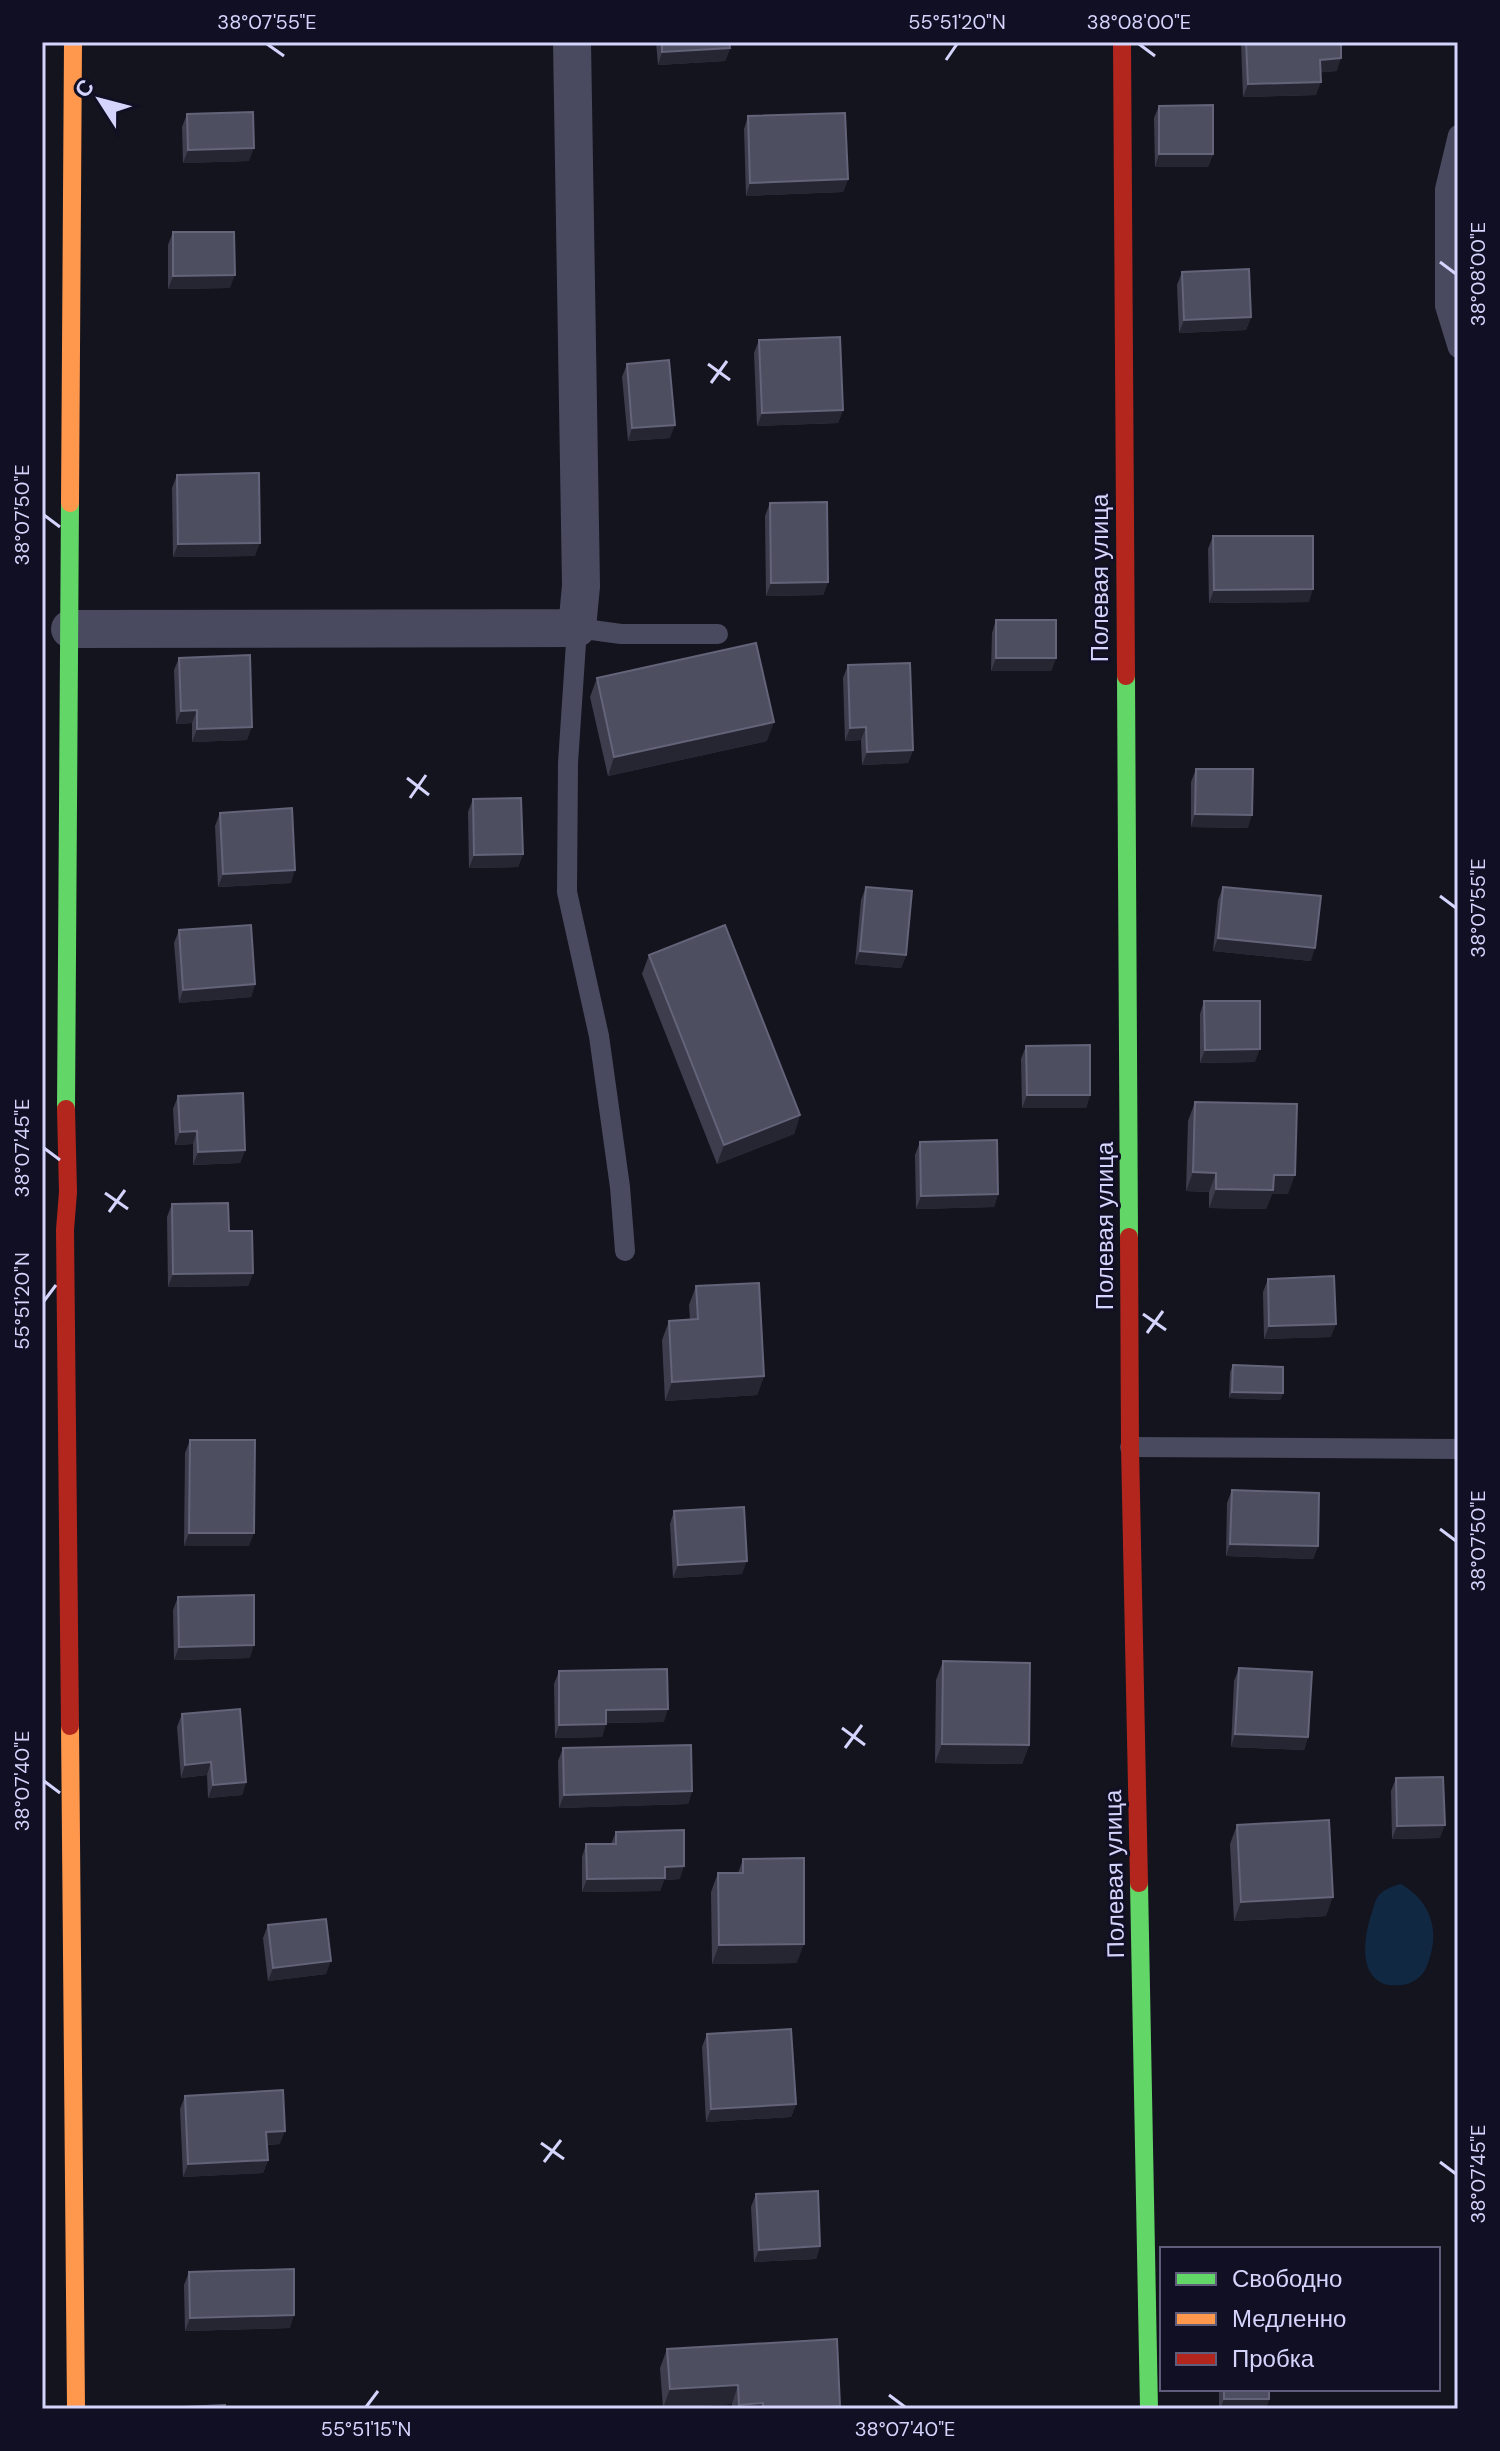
<svg xmlns="http://www.w3.org/2000/svg" width="1500" height="2451" viewBox="0 0 1500 2451" font-family="'DM Sans',sans-serif">
<rect width="100%" height="100%" fill="#14141e"/>
<path fill="#112842" d="M1401,1884C1433,1903 1441,1934 1426,1968C1422,1977 1412,1984 1402,1985C1397,1985 1389,1986 1384,1984C1357,1973 1365,1933 1372,1912C1374,1906 1375,1900 1379,1895C1385,1889 1393,1886 1401,1884Z"/>
<g fill="none" stroke-linecap="round" stroke-linejoin="round">
<g stroke="#494a5f" stroke-width="20">
<polyline points="1458,135 1445,189 1445,306 1458,348"/>
<polyline points="625,1251 620,1187 599,1036 567,892 568,763 577,628 621,634 718,634"/>
<polyline points="1130,1447 1458,1449"/>
</g>
<polyline stroke="#494a5f" stroke-width="38" points="70,629 577,628 581,586 572,42"/>
<g stroke="#63d668" stroke-width="18">
<polyline points="1126,676 1129,1237"/>
<polyline points="66,1109 70,503"/>
<polyline points="1139,1883 1149,2409"/>
</g>
<g stroke="#ff974d" stroke-width="18">
<polyline points="70,503 73,42"/>
<polyline points="70,1726 76,2409"/>
</g>
<g stroke="#b3261e" stroke-width="18">
<polyline points="1122,42 1126,676"/>
<polyline points="66,1109 68,1192 65,1230 70,1726"/>
<polyline points="1129,1237 1130,1447 1139,1883"/>
</g>
</g>
<g fill="#3d3d4e">
<polygon points="656,42 729,42 730,48 725,61 658,65"/>
<polygon points="1241,42 1341,42 1337,71 1321,72 1316,95 1243,97"/>
<polygon points="1159,106 1213,154 1208,167 1155,167 1154,118"/>
<polygon points="187,114 249,161 183,163 182,127"/>
<polygon points="748,116 848,179 843,192 746,196 744,129"/>
<polygon points="173,232 230,288 168,289 168,245"/>
<polygon points="1182,272 1251,317 1246,330 1179,333 1177,285"/>
<polygon points="759,340 843,410 838,423 757,426 754,353"/>
<polygon points="627,364 670,438 628,441 622,377"/>
<polygon points="177,475 255,556 173,557 172,488"/>
<polygon points="770,503 828,582 823,595 766,596 765,516"/>
<polygon points="1213,536 1309,602 1209,603 1208,549"/>
<polygon points="996,620 1056,658 1051,671 991,671 992,633"/>
<polygon points="179,658 247,740 192,742 192,723 176,724 174,670"/>
<polygon points="848,665 913,750 908,763 862,765 861,740 845,741 843,678"/>
<polygon points="597,678 767,741 608,776 590,697"/>
<polygon points="1196,769 1248,828 1191,827 1191,782"/>
<polygon points="473,799 523,854 518,867 469,868 468,812"/>
<polygon points="220,813 291,883 218,887 215,826"/>
<polygon points="866,887 906,955 901,968 855,964 861,900"/>
<polygon points="1223,887 1311,961 1213,951 1218,900"/>
<polygon points="179,930 255,984 251,997 179,1003 174,943"/>
<polygon points="649,955 800,1115 794,1134 717,1164 642,974"/>
<polygon points="1204,1001 1255,1062 1200,1063 1200,1014"/>
<polygon points="1026,1046 1090,1095 1086,1108 1022,1108 1021,1059"/>
<polygon points="178,1096 245,1150 240,1163 193,1165 193,1144 175,1145 173,1109"/>
<polygon points="1195,1102 1288,1194 1272,1194 1266,1209 1209,1208 1209,1192 1186,1191 1188,1121"/>
<polygon points="920,1142 998,1194 994,1207 916,1209 915,1155"/>
<polygon points="172,1204 229,1231 253,1273 248,1286 168,1287 167,1217"/>
<polygon points="1268,1279 1331,1337 1264,1339 1263,1292"/>
<polygon points="696,1286 764,1376 757,1395 665,1401 662,1340 669,1321 690,1320 689,1305"/>
<polygon points="1233,1365 1283,1393 1280,1400 1229,1398 1230,1372"/>
<polygon points="190,1440 249,1546 184,1546 185,1453"/>
<polygon points="1232,1490 1318,1546 1313,1559 1226,1556 1227,1503"/>
<polygon points="674,1511 742,1574 673,1578 670,1524"/>
<polygon points="178,1597 250,1658 174,1660 173,1610"/>
<polygon points="943,1661 1029,1745 1022,1764 935,1763 936,1680"/>
<polygon points="1239,1668 1308,1737 1304,1750 1231,1747 1234,1681"/>
<polygon points="559,1671 664,1722 606,1723 602,1737 555,1738 554,1684"/>
<polygon points="182,1714 246,1782 242,1795 208,1798 207,1775 181,1778 177,1727"/>
<polygon points="563,1748 692,1791 688,1804 559,1808 558,1761"/>
<polygon points="1396,1778 1440,1838 1392,1839 1391,1791"/>
<polygon points="1237,1825 1326,1916 1234,1921 1230,1844"/>
<polygon points="616,1832 680,1879 664,1880 660,1891 582,1892 582,1857 586,1844 611,1844"/>
<polygon points="743,1859 797,1963 712,1964 711,1892 718,1873 738,1873"/>
<polygon points="268,1925 326,1974 268,1981 263,1938"/>
<polygon points="707,2034 796,2104 791,2117 706,2122 702,2047"/>
<polygon points="185,2096 280,2144 267,2145 268,2160 263,2173 183,2177 180,2109"/>
<polygon points="756,2194 820,2246 816,2259 754,2262 751,2207"/>
<polygon points="189,2272 290,2328 185,2331 184,2285"/>
<polygon points="667,2349 839,2409 732,2409 732,2404 663,2408 660,2368"/>
<polygon points="1219,2389 1269,2389 1269,2399 1266,2409 1219,2409"/>
</g>
<g fill="#262633">
<polygon points="730,48 725,61 658,65 662,52"/>
<polygon points="1341,58 1337,71 1316,73 1320,60"/>
<polygon points="1321,82 1316,95 1243,97 1248,84"/>
<polygon points="254,148 249,161 183,163 188,150"/>
<polygon points="1159,154 1213,154 1208,167 1155,167"/>
<polygon points="848,179 843,192 746,196 750,183"/>
<polygon points="235,275 230,288 168,289 173,276"/>
<polygon points="1251,317 1246,330 1179,333 1184,320"/>
<polygon points="843,410 838,423 757,426 762,413"/>
<polygon points="675,425 670,438 628,441 632,428"/>
<polygon points="260,543 255,556 173,557 178,544"/>
<polygon points="828,582 823,595 766,596 771,583"/>
<polygon points="1313,589 1309,602 1209,603 1214,590"/>
<polygon points="996,658 1056,658 1051,671 991,671"/>
<polygon points="197,710 192,723 176,724 181,711"/>
<polygon points="774,722 767,741 608,776 614,757"/>
<polygon points="252,727 247,740 192,742 197,729"/>
<polygon points="866,727 861,740 845,741 850,728"/>
<polygon points="913,750 908,763 862,765 867,752"/>
<polygon points="1195,814 1252,815 1248,828 1191,827"/>
<polygon points="523,854 518,867 469,868 474,855"/>
<polygon points="295,870 291,883 218,887 223,874"/>
<polygon points="1218,938 1315,948 1311,961 1213,951"/>
<polygon points="860,951 906,955 901,968 855,964"/>
<polygon points="255,984 251,997 179,1003 183,990"/>
<polygon points="1260,1049 1255,1062 1200,1063 1205,1050"/>
<polygon points="1027,1095 1090,1095 1086,1108 1022,1108"/>
<polygon points="800,1115 794,1134 717,1164 724,1145"/>
<polygon points="197,1131 193,1144 175,1145 180,1132"/>
<polygon points="245,1150 240,1163 193,1165 198,1152"/>
<polygon points="1193,1172 1216,1173 1209,1192 1186,1191"/>
<polygon points="1274,1175 1295,1175 1288,1194 1272,1194 1266,1209 1209,1208 1216,1189"/>
<polygon points="998,1194 994,1207 916,1209 921,1196"/>
<polygon points="253,1273 248,1286 168,1287 173,1274"/>
<polygon points="1336,1324 1331,1337 1264,1339 1269,1326"/>
<polygon points="764,1376 757,1395 665,1401 672,1382"/>
<polygon points="1232,1392 1283,1393 1280,1400 1229,1398"/>
<polygon points="189,1533 254,1533 249,1546 184,1546"/>
<polygon points="1230,1544 1318,1546 1313,1559 1226,1556"/>
<polygon points="747,1561 742,1574 673,1578 678,1565"/>
<polygon points="254,1645 250,1658 174,1660 179,1647"/>
<polygon points="668,1709 664,1722 601,1723 606,1710"/>
<polygon points="606,1724 602,1737 555,1738 559,1725"/>
<polygon points="1235,1734 1308,1737 1304,1750 1231,1747"/>
<polygon points="942,1744 1029,1745 1022,1764 935,1763"/>
<polygon points="211,1762 207,1775 181,1778 185,1765"/>
<polygon points="246,1782 242,1795 208,1798 213,1785"/>
<polygon points="692,1791 688,1804 559,1808 564,1795"/>
<polygon points="1445,1825 1440,1838 1392,1839 1397,1826"/>
<polygon points="684,1866 680,1879 664,1880 660,1891 582,1892 587,1879 665,1867"/>
<polygon points="1333,1897 1326,1916 1234,1921 1241,1902"/>
<polygon points="804,1944 797,1963 712,1964 719,1945"/>
<polygon points="331,1961 326,1974 268,1981 273,1968"/>
<polygon points="796,2104 791,2117 706,2122 711,2109"/>
<polygon points="285,2131 280,2144 261,2145 266,2132"/>
<polygon points="268,2160 263,2173 183,2177 188,2164"/>
<polygon points="820,2246 816,2259 754,2262 759,2250"/>
<polygon points="294,2315 290,2328 185,2331 190,2318"/>
<polygon points="738,2385 732,2404 663,2408 670,2389"/>
<polygon points="1224,2399 1269,2399 1266,2409 1220,2409"/>
<polygon points="763,2403 761,2409 738,2409 739,2405"/>
<polygon points="840,2406 839,2409 800,2409"/>
</g>
<g fill="#4e4e61" stroke="#636379" stroke-width="2">
<polygon points="662,42 729,42 730,48 662,52"/>
<polygon points="1246,42 1341,42 1341,58 1320,60 1321,82 1248,84"/>
<polygon points="1213,105 1213,154 1159,154 1159,106"/>
<polygon points="253,112 254,148 188,150 187,114"/>
<polygon points="845,113 848,179 750,183 748,116"/>
<polygon points="173,232 234,232 235,275 173,276"/>
<polygon points="1249,269 1251,317 1184,320 1182,272"/>
<polygon points="840,337 843,410 762,413 759,340"/>
<polygon points="669,360 675,425 632,428 627,364"/>
<polygon points="259,473 260,543 178,544 177,475"/>
<polygon points="827,502 828,582 771,583 770,503"/>
<polygon points="1213,536 1313,536 1313,589 1214,590"/>
<rect x="996" y="620" width="60" height="38"/>
<polygon points="756,643 774,722 614,757 597,678"/>
<polygon points="250,655 252,727 197,729 197,710 181,711 179,658"/>
<polygon points="910,663 913,750 867,752 866,727 850,728 848,665"/>
<polygon points="1196,769 1253,769 1252,815 1195,814"/>
<polygon points="521,798 523,854 474,855 473,799"/>
<polygon points="292,808 295,870 223,874 220,813"/>
<polygon points="866,887 912,891 906,955 860,951"/>
<polygon points="1223,887 1321,896 1315,948 1218,938"/>
<polygon points="251,925 255,984 183,990 179,930"/>
<polygon points="725,925 800,1115 724,1145 649,955"/>
<polygon points="1204,1001 1260,1001 1260,1049 1205,1050"/>
<polygon points="1090,1045 1090,1095 1027,1095 1026,1046"/>
<polygon points="243,1093 245,1150 198,1152 197,1131 180,1132 178,1096"/>
<polygon points="1195,1102 1297,1104 1295,1175 1274,1175 1273,1190 1216,1189 1216,1173 1193,1172"/>
<polygon points="997,1140 998,1194 921,1196 920,1142"/>
<polygon points="228,1203 229,1231 252,1231 253,1273 173,1274 172,1204"/>
<polygon points="1334,1276 1336,1324 1269,1326 1268,1279"/>
<polygon points="759,1283 764,1376 672,1382 669,1321 698,1319 696,1286"/>
<polygon points="1233,1365 1283,1367 1283,1393 1232,1392"/>
<polygon points="190,1440 255,1440 254,1533 189,1533"/>
<polygon points="1232,1490 1319,1493 1318,1546 1230,1544"/>
<polygon points="744,1507 747,1561 678,1565 674,1511"/>
<polygon points="254,1595 254,1645 179,1647 178,1597"/>
<polygon points="943,1661 1030,1663 1029,1745 942,1744"/>
<polygon points="1239,1668 1312,1672 1308,1737 1235,1734"/>
<polygon points="667,1669 668,1709 606,1710 606,1724 559,1725 559,1671"/>
<polygon points="240,1709 246,1782 213,1785 211,1762 185,1765 182,1714"/>
<polygon points="691,1745 692,1791 564,1795 563,1748"/>
<polygon points="1443,1777 1445,1825 1397,1826 1396,1778"/>
<polygon points="1329,1820 1333,1897 1241,1902 1237,1825"/>
<polygon points="684,1830 684,1866 665,1867 665,1878 587,1879 586,1844 616,1844 616,1832"/>
<polygon points="804,1858 804,1944 719,1945 718,1873 743,1873 743,1859"/>
<polygon points="326,1919 331,1961 273,1968 268,1925"/>
<polygon points="791,2029 796,2104 711,2109 707,2034"/>
<polygon points="283,2090 285,2131 266,2132 268,2160 188,2164 185,2096"/>
<polygon points="818,2191 820,2246 759,2250 756,2194"/>
<polygon points="294,2269 294,2315 190,2318 189,2272"/>
<polygon points="837,2339 840,2406 801,2409 763,2409 763,2403 739,2405 738,2385 670,2389 667,2349"/>
<rect x="1224" y="2389" width="45" height="10"/>
<polygon points="225,2405 225,2409 183,2409 183,2407"/>
</g>
<path fill="none" stroke="#d4d4fd" stroke-width="3" d="M267,44L284,56M1139,44L1155,56M946,60L957,44M1440,262L1456,274M708,364L730,380M711,383L727,361M44,515L60,527M407,778L429,795M410,798L426,775M1440,896L1456,908M44,1148L60,1160M105,1193L128,1209M109,1212L125,1190M44,1301L56,1285M1143,1314L1166,1330M1147,1333L1163,1311M1440,1529L1456,1541M842,1728L865,1745M845,1748L862,1725M44,1781L60,1793M541,2143L564,2159M544,2162L561,2140M1440,2162L1456,2174M889,2395L905,2407M366,2407L378,2391"/>
<g text-anchor="middle" dominant-baseline="central" stroke-width="6" stroke-linejoin="round" paint-order="stroke">
<g font-size="24" fill="#d4d4fd" stroke="#110f23">
<text transform="translate(1099 578) rotate(-90)">Полевая улица</text>
<text transform="translate(1104 1226) rotate(-90)">Полевая улица</text>
<text transform="translate(1114 1874) rotate(-91)">Полевая улица</text>
</g>
</g>
<rect width="1500" height="2451" fill="none" stroke="#110f23" stroke-width="88"/>
<rect x="1160" y="2247" width="280" height="144" fill="#110f23" stroke="#5f5e7a" stroke-width="2"/>
<rect x="1176" y="2273" width="40" height="12" fill="#63d668" stroke="#5f5e7a" stroke-width="2"/>
<text x="1232" y="2287" font-size="24" fill="#d4d4fd">Свободно</text>
<rect x="1176" y="2313" width="40" height="12" fill="#ff974d" stroke="#5f5e7a" stroke-width="2"/>
<text x="1232" y="2327" font-size="24" fill="#d4d4fd">Медленно</text>
<rect x="1176" y="2353" width="40" height="12" fill="#b3261e" stroke="#5f5e7a" stroke-width="2"/>
<text x="1232" y="2367" font-size="24" fill="#d4d4fd">Пробка</text>
<g transform="translate(100 100) rotate(306)" stroke="#110f23" stroke-width="6" paint-order="stroke">
<path d="M0-6L14 30L0 20L-14 30Z" fill="#d4d4fd"/>
<text y="-12" font-size="22" font-weight="bold" text-anchor="middle" fill="#d4d4fd">С</text>
</g>
<rect x="44" y="44" width="1412" height="2363" fill="none" stroke="#d4d4fd" stroke-width="3"/>
<g font-size="20" text-anchor="middle" fill="#d4d4fd">
<text x="267" y="29">38°07'55"E</text>
<text x="957" y="29">55°51'20"N</text>
<text x="1139" y="29">38°08'00"E</text>
<text transform="translate(1478 274) rotate(-90)" y="7">38°08'00"E</text>
<text transform="translate(22 515) rotate(-90)" y="7">38°07'50"E</text>
<text transform="translate(1478 908) rotate(-90)" y="7">38°07'55"E</text>
<text transform="translate(22 1148) rotate(-90)" y="7">38°07'45"E</text>
<text transform="translate(22 1301) rotate(-90)" y="7">55°51'20"N</text>
<text transform="translate(1478 1541) rotate(-90)" y="7">38°07'50"E</text>
<text transform="translate(22 1781) rotate(-90)" y="7">38°07'40"E</text>
<text transform="translate(1478 2174) rotate(-90)" y="7">38°07'45"E</text>
<text x="366" y="2436">55°51'15"N</text>
<text x="905" y="2436">38°07'40"E</text>
</g>
</svg>
